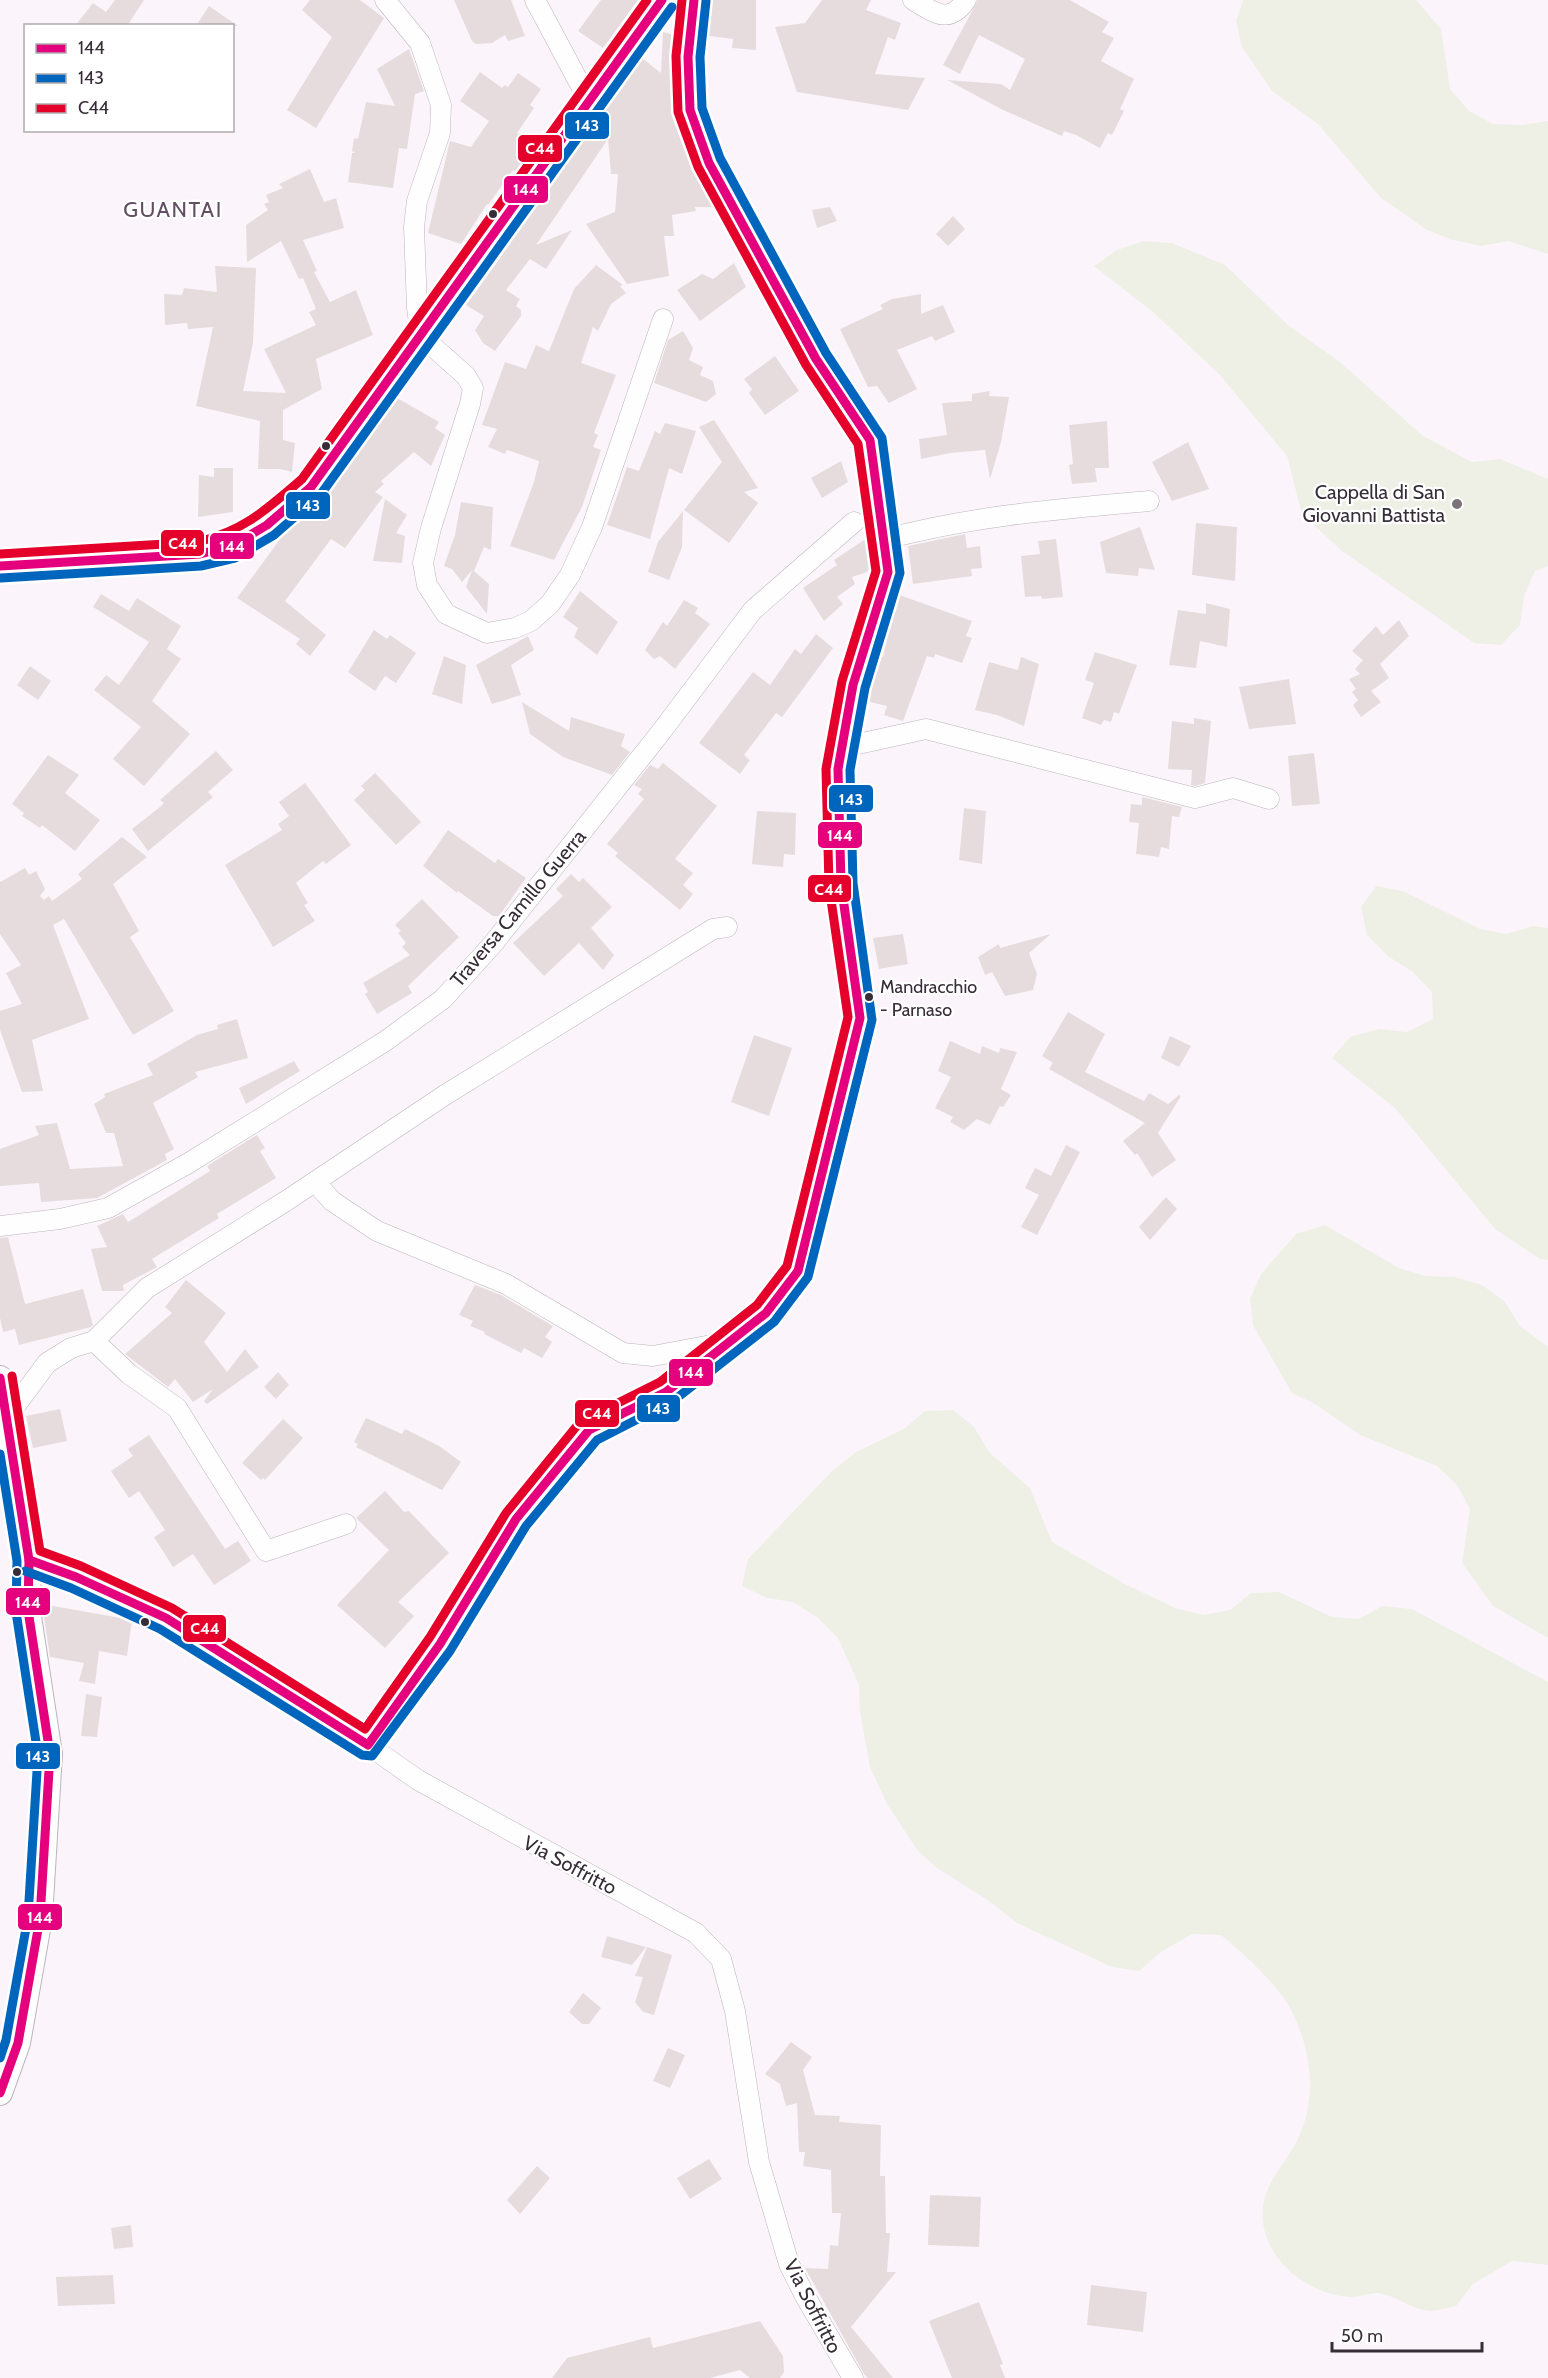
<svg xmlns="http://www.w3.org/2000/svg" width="1548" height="2378" viewBox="0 0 1548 2378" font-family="Cabin,sans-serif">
<rect width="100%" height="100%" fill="#fbf5fb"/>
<g fill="#eef0e6">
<polygon points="1243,0 1416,0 1441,29 1450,89 1469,111 1493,124 1522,125 1548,121 1548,254 1508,241 1481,246 1453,240 1427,230 1380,197 1318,124 1272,91 1242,47 1236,21"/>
<polygon points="1143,241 1172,243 1225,265 1289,326 1340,362 1423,436 1472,462 1500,459 1548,479 1548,566 1535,571 1524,596 1520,625 1501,645 1474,643 1342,551 1302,514 1287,456 1219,374 1154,313 1094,266 1117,250"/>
<polygon points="1376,886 1403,891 1480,929 1507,934 1533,926 1548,928 1548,1260 1540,1259 1495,1229 1395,1108 1332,1058 1350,1037 1379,1029 1407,1032 1433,1019 1432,992 1413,972 1389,957 1367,935 1361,907"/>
<polygon points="1325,1225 1399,1268 1425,1276 1454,1277 1482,1285 1504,1301 1520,1326 1548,1347 1548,1638 1493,1606 1462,1563 1470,1509 1457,1485 1437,1466 1360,1435 1315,1404 1292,1393 1253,1325 1250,1299 1261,1274 1296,1234"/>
<path d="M953,1410L974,1427L989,1452L1030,1488L1052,1542L1125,1584L1175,1608L1203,1615L1230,1610L1251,1593L1279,1592L1332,1617L1359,1619L1382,1606L1412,1609L1548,1682V2265L1512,2261L1473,2284L1456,2306C1448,2307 1438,2311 1430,2311C1412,2310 1395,2295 1378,2293C1369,2293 1360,2297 1351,2297C1305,2295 1257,2255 1263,2206C1267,2178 1290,2159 1300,2134C1318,2092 1310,2042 1287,2003C1274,1982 1241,1951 1221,1935L1192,1934L1161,1952L1139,1971L1112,1967L1017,1923L989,1901L937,1868L918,1851L887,1804L870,1767L860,1712L859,1685L838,1638L818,1618L793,1602L767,1598L742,1586L748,1559L832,1471L856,1452L904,1429L925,1411Z"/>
</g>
<g fill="#e6dcde">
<polygon points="115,0 144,0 127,26 75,26 93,3 106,12"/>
<polygon points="310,0 360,0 384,18 316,128 287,110 332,37 302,10"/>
<polygon points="454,0 511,0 525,36 508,41 505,35 492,43 476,44 472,41"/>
<polygon points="601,0 638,0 603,48 578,31"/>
<polygon points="707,0 756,0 756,50 732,48 733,39 702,35"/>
<polygon points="822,0 871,0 866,10 901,23 895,40 888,37 875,74 925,78 908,110 797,92 775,27 805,23"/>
<polygon points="978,0 1070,0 1109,22 1102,32 1114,38 1101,61 1134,79 1120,109 1124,111 1112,135 1108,133 1100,148 1076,135 1064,131 1062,136 1003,110 947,80 1001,84 1010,90 1025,59 979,35 960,74 943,65"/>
<polygon points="209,6 238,26 196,26"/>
<polygon points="663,32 678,36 676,57 679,114 698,167 718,203 714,203 715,207 695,207 696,211 672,215 674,236 664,236 669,276 627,284 586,224 615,212 618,174 611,174 608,139 536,245 572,230 546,269 530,259 506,290 520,299 516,306 521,310 521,316 495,351 483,343 475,330 484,316 466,305 503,254 497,250 638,55 661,73"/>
<polygon points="409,49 424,91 415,94 407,149 399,148 393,188 348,182 352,153 355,153 352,151 354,138 358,139 366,102 395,106 377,69"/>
<polygon points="480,72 502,88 505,85 508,87 518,73 541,89 530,105 534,108 517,133 538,151 521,175 513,170 488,205 487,204 461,244 428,233 450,141 471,147 489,121 460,101"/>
<polygon points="310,169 324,202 336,198 344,228 303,240 317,271 314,272 330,302 356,290 373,335 316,359 322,389 283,410 283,440 295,443 292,472 280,469 258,469 260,421 196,406 213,327 188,329 187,323 165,325 164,294 182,295 184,288 217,292 215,266 256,268 253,343 243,391 286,393 264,349 316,325 309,312 316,309 303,278 299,279 281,241 247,262 246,225 268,210 264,204 269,202 266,195 283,188 279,184"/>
<polygon points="830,207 837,221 817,228 812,210"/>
<polygon points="953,216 965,229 948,246 936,234"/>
<polygon points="734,263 746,287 700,321 677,290 702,274 713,279"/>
<polygon points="596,265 623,285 620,286 626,293 611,304 598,331 593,327 581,363 616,375 594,433 598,435 593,447 601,450 582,507 554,560 510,546 534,482 539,461 507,450 505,454 488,447 497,429 482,425 505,362 526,369 536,345 549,351 574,289"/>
<polygon points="921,294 921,314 943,305 955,332 935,341 932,336 897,350 917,389 889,403 877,386 868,387 840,329 883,309 880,305 892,299"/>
<polygon points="683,331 693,348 689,360 703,367 700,375 713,381 716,394 706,402 654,383 668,340"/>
<polygon points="775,356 799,391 765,415 749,393 752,389 744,379"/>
<polygon points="990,391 989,396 1009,397 1001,442 990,479 985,450 950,453 921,459 919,439 947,435 942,403 972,401 972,394"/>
<polygon points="392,395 439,422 435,428 445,435 431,466 414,452 381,481 384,484 375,492 383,497 345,548 331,539 285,601 326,635 310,656 296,644 300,639 237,598 300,512 319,496 347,462 345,460"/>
<polygon points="714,420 758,488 744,492 758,503 729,543 684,510 722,462 699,427"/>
<polygon points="1107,421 1109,468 1095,468 1097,482 1072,484 1069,465 1073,464 1069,425"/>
<polygon points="665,423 696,431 682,474 669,468 650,539 607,525 627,467 639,471 655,431 660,434"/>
<polygon points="1188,442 1209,489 1172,501 1152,462"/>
<polygon points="841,461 848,482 822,498 811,478"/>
<polygon points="214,468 233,468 233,512 198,517 199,475 214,477"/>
<polygon points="385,499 407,515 396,533 405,536 402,563 373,561"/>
<polygon points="461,502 493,507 491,550 484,547 474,571 489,584 487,614 466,587 472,570 462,582 452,569 444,566 455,535"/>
<polygon points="683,511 682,547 669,580 648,572 658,542"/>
<polygon points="1196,523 1237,527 1235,581 1192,575"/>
<polygon points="1140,527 1155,570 1139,568 1138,576 1106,573 1100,542"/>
<polygon points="965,534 967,548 980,546 982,568 971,569 972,576 913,584 908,546"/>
<polygon points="870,536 875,563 867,572 852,577 855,584 837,597 843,604 824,621 803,588 837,565 834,560"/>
<polygon points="1056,539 1063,597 1042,599 1041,596 1025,597 1021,556 1040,554 1038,541"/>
<polygon points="580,591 618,622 597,655 574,637 578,628 563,617"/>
<polygon points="894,593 972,621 966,636 972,638 962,663 935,654 934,658 927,656 903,721 884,715 887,706 862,700 876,654 883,657 890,622 886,620"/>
<polygon points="101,594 129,611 137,598 181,626 167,649 181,659 152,701 190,734 144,786 113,759 141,727 94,690 106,675 119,685 149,642 93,607"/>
<polygon points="684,600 698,608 695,613 710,624 675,669 660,656 654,659 645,650 663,622 667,626"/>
<polygon points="1206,603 1230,609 1227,647 1200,641 1196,668 1169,665 1178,610 1206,614"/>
<polygon points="1399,620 1409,636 1380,664 1389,678 1371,691 1381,702 1361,717 1353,705 1358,700 1352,692 1356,689 1349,679 1360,674 1355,669 1363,660 1352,651 1376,626 1383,635"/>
<polygon points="374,630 387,639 390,635 416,653 396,683 385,676 375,691 348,672"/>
<polygon points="816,634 833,648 782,717 776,713 744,755 750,760 740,774 699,743 753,672 770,685 795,649 801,654"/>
<polygon points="528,636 534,650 511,665 521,695 492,704 476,665"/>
<polygon points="1095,652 1137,665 1119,714 1114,712 1111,722 1104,720 1101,725 1082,718 1094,683 1085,680"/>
<polygon points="444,656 466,665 462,704 432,694"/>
<polygon points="1021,657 1039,664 1024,726 997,715 975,710 989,662 1018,670"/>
<polygon points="30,666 51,681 38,700 17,685"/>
<polygon points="1289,679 1296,724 1249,729 1239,687"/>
<polygon points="522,702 569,731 571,717 625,734 621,746 630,752 612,775 563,757 530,734"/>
<polygon points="1194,718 1211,721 1205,783 1195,786 1191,785 1192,770 1168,769 1172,721 1194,724"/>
<polygon points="216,751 233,770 208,792 213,797 148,851 132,829 160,807 164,803 160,800"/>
<polygon points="1314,753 1320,804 1292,806 1288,756"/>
<polygon points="48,755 79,775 65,793 100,820 75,851 42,825 40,828 22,816 24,813 12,804"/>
<polygon points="663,763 717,806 675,859 693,873 683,885 693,894 680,910 615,856 618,853 607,844 644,799 638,794 642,789 634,785 650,765 658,769"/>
<polygon points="375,773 421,822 396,845 354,800 365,790 361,786"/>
<polygon points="305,783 351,845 326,864 323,861 296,883 308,903 304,905 315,921 273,947 225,865 282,830 278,824 289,816 279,802"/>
<polygon points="1142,797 1182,807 1179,817 1172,816 1169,849 1161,847 1159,857 1136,854 1139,823 1129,822 1131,804 1142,805"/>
<polygon points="964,808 986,811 982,864 959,860"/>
<polygon points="757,811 796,813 795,855 784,854 783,867 752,864"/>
<polygon points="448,830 495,863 498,859 526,878 499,916 493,916 458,891 457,893 423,866"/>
<polygon points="122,837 147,857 113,884 139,931 130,937 174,1011 133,1035 64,919 53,925 89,1019 32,1040 43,1091 22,1092 0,1030 0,1011 22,1004 6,973 21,965 0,934 0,882 25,868 29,875 36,871 45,889 40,896 44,900 49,896 52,901 82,879 78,874"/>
<polygon points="571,874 579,882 583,878 612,907 591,928 614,955 603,970 579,943 544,976 513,943 563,896 556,889"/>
<polygon points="422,899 459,937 408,986 412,993 377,1014 365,994 368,992 363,983 410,955 402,947 406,943 398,933 401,931 395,925"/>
<polygon points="903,934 908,964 879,969 873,938"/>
<polygon points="1051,934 1029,953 1037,974 1033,990 1005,996 992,972 985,975 978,957 999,944 1000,948"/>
<polygon points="1068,1012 1105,1034 1085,1072 1144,1101 1149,1093 1168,1104 1179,1095 1181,1096 1158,1133 1176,1160 1152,1177 1137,1153 1135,1155 1123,1141 1145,1123 1049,1069 1053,1063 1042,1056"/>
<polygon points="237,1019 248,1058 195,1072 198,1077 153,1103 174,1149 165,1154 167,1160 97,1198 41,1202 39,1183 0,1186 0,1149 39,1135 35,1126 57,1123 70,1169 123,1166 114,1133 106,1133 94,1104 105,1097 104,1094 153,1075 147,1064 197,1035 218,1029 217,1025"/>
<polygon points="754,1035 792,1048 769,1116 731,1102"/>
<polygon points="1170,1036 1191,1046 1179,1067 1161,1058"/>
<polygon points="950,1041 980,1054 982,1046 999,1053 1000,1048 1017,1052 1001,1089 1011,1095 1003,1107 1000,1106 990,1125 977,1119 964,1130 950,1122 953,1117 935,1108 951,1077 938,1071"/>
<polygon points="294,1061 300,1071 246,1104 239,1088"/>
<polygon points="257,1135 265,1148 260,1151 276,1178 217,1214 219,1218 152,1259 157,1267 123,1285 124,1291 102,1291 91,1249 107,1247 97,1226 123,1214 128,1222 210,1171 207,1166"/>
<polygon points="1066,1145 1080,1152 1037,1235 1021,1227 1039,1195 1025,1188 1035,1168 1051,1176"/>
<polygon points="1166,1197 1177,1209 1150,1240 1139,1227"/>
<polygon points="8,1237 25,1304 83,1289 93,1325 91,1327 19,1345 15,1329 3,1332 0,1318 0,1238"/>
<polygon points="186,1280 226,1313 204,1342 227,1372 245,1349 259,1367 207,1404 204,1401 213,1389 193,1402 175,1379 168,1387 125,1354 172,1313 165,1307"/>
<polygon points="475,1285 501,1295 553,1326 545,1337 552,1342 542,1358 524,1348 521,1353 484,1334 485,1332 470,1326 473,1321 459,1315"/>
<polygon points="278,1372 289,1385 276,1399 264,1387"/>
<polygon points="60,1409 67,1441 33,1448 26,1416"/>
<polygon points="366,1418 402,1434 405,1429 439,1446 461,1462 442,1490 356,1447 358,1444 354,1442"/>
<polygon points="283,1419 303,1438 265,1480 263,1478 261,1480 242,1463"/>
<polygon points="149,1435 225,1549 238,1541 251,1561 214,1585 193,1554 173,1567 154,1537 165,1530 139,1491 129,1498 111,1471 133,1456 128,1449"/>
<polygon points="385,1491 404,1512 409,1511 449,1553 398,1602 414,1616 385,1648 337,1605 389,1550 356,1518"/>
<polygon points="42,1604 132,1620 127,1656 99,1651 95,1684 79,1681 84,1663 50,1657"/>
<polygon points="86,1694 102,1697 97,1737 81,1736"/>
<polygon points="607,1936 646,1947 632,1965 601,1957"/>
<polygon points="647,1947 672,1955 654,2015 643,2012 635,2002 643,1977 635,1976"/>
<polygon points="583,1993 601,2008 589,2024 582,2024 569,2012"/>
<polygon points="791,2042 812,2057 803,2070 815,2115 840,2116 839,2122 881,2125 880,2176 885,2176 886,2233 890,2233 887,2272 896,2272 851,2327 893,2378 868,2378 864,2374 805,2268 828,2269 830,2245 838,2246 841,2213 832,2213 831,2170 803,2166 805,2152 799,2152 797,2103 786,2106 780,2084 765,2074"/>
<polygon points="668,2048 685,2055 670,2088 653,2081"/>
<polygon points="709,2159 722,2179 690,2199 677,2178"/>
<polygon points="537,2166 550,2178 520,2214 507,2200"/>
<polygon points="930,2195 981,2197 979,2247 928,2245"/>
<polygon points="131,2225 133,2247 114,2249 111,2228"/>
<polygon points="113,2275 115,2304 58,2306 56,2277"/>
<polygon points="1091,2285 1147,2292 1143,2332 1087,2325"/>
<polygon points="979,2302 1003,2364 1000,2365 1005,2378 952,2378 929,2321"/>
<polygon points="760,2321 783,2356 784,2372 780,2378 750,2378 740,2370 710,2378 552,2378 567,2358 650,2337 653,2348"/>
</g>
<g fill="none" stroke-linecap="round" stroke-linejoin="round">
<defs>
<g id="minor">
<polyline points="385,0 420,43 441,105 440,133 417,201 414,227 417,308 421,336 466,376 473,388 470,404 431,528 423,563 427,585 446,614 487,633 515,628 531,621 550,604 570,575 592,527 663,319"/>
<polyline points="535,0 589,101"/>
<path d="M913,0C935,13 949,25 966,0"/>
<path d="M882,540C970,516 1058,509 1149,501"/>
<polyline points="0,566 200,554 232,546 267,525 311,487 662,0"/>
<polyline points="840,748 926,729 1195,798 1233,788 1269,799"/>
<polyline points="315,1182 332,1201 377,1231 506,1284 623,1353 653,1356 722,1343"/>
<polyline points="0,1226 60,1219 108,1208 187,1164 384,1042 443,999 492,945 661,732 753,610 854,522"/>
<polyline points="94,1341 129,1374 177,1408 266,1551 346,1524"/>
<polyline points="7,1417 47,1363 71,1348 94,1341 147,1288 286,1201 445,1095 713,929 727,927"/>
<polyline points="29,1560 76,1577 166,1618 368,1745 418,1780 696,1933 721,1959 735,2011 759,2162 789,2264 805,2296 853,2378"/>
<polyline points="368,1745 440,1644 516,1519 589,1430 666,1392 766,1313 798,1271 860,1018 841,884 838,769 853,685 888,572 870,440 816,359 769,275 732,202 709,163 690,110 688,57 694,0"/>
</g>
<polyline id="tertiary" points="0,1378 29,1560 28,1610 50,1754 40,1918 18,2043 0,2093"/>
</defs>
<use href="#minor" stroke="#bcb5bc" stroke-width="21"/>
<use href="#tertiary" stroke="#bcb5bc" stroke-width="26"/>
<use href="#minor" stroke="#fefefe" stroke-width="20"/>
<use href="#tertiary" stroke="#fefefe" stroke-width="24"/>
<defs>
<g id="bus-1">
<polyline points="0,566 200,554 232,546 267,525 311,487 662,0"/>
<polyline points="0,1378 29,1560 28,1610 50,1754 40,1918 18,2043 0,2093"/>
<polyline points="29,1560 76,1577 166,1618 368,1745 440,1644 516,1519 589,1430 666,1392 766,1313 798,1271 860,1018 841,884 838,769 853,685 888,572 870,440 816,359 709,163 690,110 688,57 694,0"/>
</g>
<g id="bus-2">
<polyline points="1,578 201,566 235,558 274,535 321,494 672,7"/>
<polyline points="0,1454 17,1561 16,1612 38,1755 28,1917 6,2040 0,2058"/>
<polyline points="25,1571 71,1588 160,1629 362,1755 372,1756 450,1651 526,1526 597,1440 673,1401 774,1322 808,1277 872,1020 853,883 850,770 865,688 900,573 882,438 826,353 720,158 702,108 700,57 706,1"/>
</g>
<g id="bus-3">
<path d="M0,554L198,542C245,530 266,510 302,479L647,0"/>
<polyline points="12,1376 40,1551 81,1566 172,1608 365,1729 430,1637 506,1513 580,1422 660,1382 757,1305 787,1266 848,1017 829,886 826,769 842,681 876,571 858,444 806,365 698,167 678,112 676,56 682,0"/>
</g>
</defs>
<use href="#bus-1" stroke="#fff" stroke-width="14"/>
<use href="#bus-2" stroke="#fff" stroke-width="14"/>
<use href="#bus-3" stroke="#fff" stroke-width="14"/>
<use href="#bus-1" stroke="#e5007d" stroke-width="9"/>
<use href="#bus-2" stroke="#0065bd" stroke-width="9"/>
<use href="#bus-3" stroke="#e4002b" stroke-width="9"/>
</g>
<g fill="#372d37" stroke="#fff" stroke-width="2">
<circle cx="493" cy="214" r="5"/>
<circle cx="326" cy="446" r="5"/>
<circle cx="869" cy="997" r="5"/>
<circle cx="17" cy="1572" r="5"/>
<circle cx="145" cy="1622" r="5"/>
</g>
<circle fill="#7c737c" stroke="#fff" stroke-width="2" cx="1457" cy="504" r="6"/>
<g text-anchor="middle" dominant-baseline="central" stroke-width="4.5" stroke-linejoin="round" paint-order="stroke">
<g font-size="18" fill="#372d37" stroke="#fff" text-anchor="start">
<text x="880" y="987">Mandracchio<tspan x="880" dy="23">- Parnaso</tspan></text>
</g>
<g font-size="20" fill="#372d37" stroke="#fff" text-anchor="end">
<text x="1445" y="492">Cappella di San<tspan x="1445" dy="23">Giovanni Battista</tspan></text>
</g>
<g font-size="20" fill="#372d37" stroke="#fff">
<text transform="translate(518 908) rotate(-50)">Traversa Camillo Guerra</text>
<text transform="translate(570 1865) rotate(28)">Via Soffritto</text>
<text transform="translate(813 2306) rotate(63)">Via Soffritto</text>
</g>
<g font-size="22" letter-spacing="1.5" fill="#634e63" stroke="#fff">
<text x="173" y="209">GUANTAI</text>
</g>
</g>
<g stroke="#fff" stroke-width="2">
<rect x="564" y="111" width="46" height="29" rx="6" fill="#0065bd"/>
<rect x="517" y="134" width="46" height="29" rx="6" fill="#e4002b"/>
<rect x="503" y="175" width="46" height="29" rx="6" fill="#e5007d"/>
<rect x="285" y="491" width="46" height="29" rx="6" fill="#0065bd"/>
<rect x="160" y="529" width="45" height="28" rx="6" fill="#e4002b"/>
<rect x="209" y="532" width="46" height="28" rx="6" fill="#e5007d"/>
<rect x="828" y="784" width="46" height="29" rx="6" fill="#0065bd"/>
<rect x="817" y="821" width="46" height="28" rx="6" fill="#e5007d"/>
<rect x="807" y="874" width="45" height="29" rx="6" fill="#e4002b"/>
<rect x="668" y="1358" width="46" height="29" rx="6" fill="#e5007d"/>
<rect x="636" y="1394" width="45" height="29" rx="6" fill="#0065bd"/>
<rect x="574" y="1399" width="46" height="29" rx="6" fill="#e4002b"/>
<rect x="5" y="1587" width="46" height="29" rx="6" fill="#e5007d"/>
<rect x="182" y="1614" width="45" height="29" rx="6" fill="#e4002b"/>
<rect x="15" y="1742" width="46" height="28" rx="6" fill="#0065bd"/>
<rect x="17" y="1903" width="46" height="28" rx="6" fill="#e5007d"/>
</g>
<g font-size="16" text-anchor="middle" font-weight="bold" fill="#fff">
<text x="587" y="131">143</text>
<text x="540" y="154">C44</text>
<text x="526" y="195">144</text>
<text x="308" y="511">143</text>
<text x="183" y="549">C44</text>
<text x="232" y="552">144</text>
<text x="851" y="805">143</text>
<text x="840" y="841">144</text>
<text x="829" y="895">C44</text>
<text x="691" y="1378">144</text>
<text x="658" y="1414">143</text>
<text x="597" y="1419">C44</text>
<text x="28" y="1608">144</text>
<text x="205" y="1634">C44</text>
<text x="38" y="1762">143</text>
<text x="40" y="1923">144</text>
</g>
<rect x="24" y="24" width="210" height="108" fill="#ffffff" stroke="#afabaf" stroke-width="1.5"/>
<rect x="36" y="44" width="30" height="9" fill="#e5007d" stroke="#afabaf" stroke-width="1.5"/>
<text x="78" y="54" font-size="18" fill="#372d37">144</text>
<rect x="36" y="74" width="30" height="9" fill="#0065bd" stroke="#afabaf" stroke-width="1.5"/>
<text x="78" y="84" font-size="18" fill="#372d37">143</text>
<rect x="36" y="104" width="30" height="9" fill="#e4002b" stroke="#afabaf" stroke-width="1.5"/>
<text x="78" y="114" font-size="18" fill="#372d37">C44</text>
<path d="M1332 2342v9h150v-9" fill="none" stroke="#372d37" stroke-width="3"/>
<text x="1341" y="2342" font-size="18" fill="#372d37" stroke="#ffffff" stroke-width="4.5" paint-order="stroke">50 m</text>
</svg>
